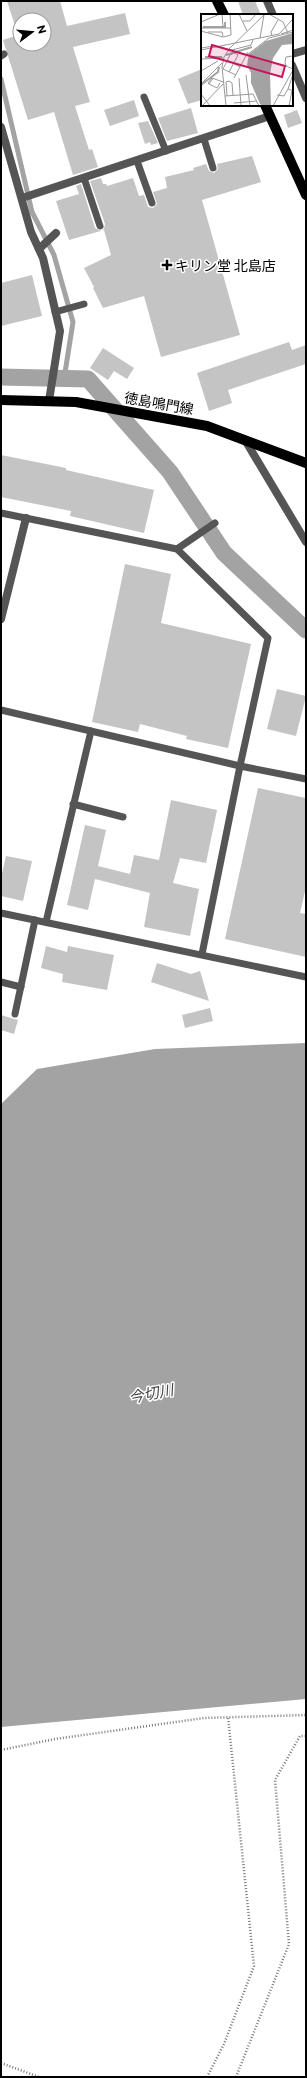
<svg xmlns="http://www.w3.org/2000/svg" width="307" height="2078" viewBox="0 0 307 2078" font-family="Commissioner,'Noto Sans JP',sans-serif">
<rect width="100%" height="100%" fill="#fff"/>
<polygon fill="#a3a3a3" points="306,1043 306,1699 1,1727 1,1104 37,1069 155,1049"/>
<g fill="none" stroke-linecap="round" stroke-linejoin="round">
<polyline stroke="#a3a3a3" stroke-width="5" points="1,79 32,212 54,255 73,322 64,379"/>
<polyline stroke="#a3a3a3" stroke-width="17" points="1,377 88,379 170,472 224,553 306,630"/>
</g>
<g fill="#c4c4c4" fill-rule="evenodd">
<path d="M7,1H60L67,26L125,13L130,34L73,47L90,102L75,106L89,150L92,149L98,167L73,175L54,112L28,120L3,40L18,35ZM20,20H44V44H20Z"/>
<polygon points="238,1 255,1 261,15 243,15"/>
<polygon points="202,69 202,100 188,104 178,79"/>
<polygon points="134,100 139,116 110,126 104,110"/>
<polygon points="191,108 198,133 167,141 158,118"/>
<polygon points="297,110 302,123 288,128 284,115"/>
<polygon points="148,121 158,143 151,145 150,142 145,144 138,123"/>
<polygon points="252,156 261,182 202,200 240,335 161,357 144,296 103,308 93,288 94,287 84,268 111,255 104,230 69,240 56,201 79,194 76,186 81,184 95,228 101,231 104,229 105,224 90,181 101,178 103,184 106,184 107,186 133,178 139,196 144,195 148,207 153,208 157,204 153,192 167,188 165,177 194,170 193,168 206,164 209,171 214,173 218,169 217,164"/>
<polygon points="32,275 42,316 1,326 1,283"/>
<polygon points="289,342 292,350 306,345 306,364 228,390 232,403 209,411 197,373"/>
<polygon points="103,348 134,368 127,379 114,371 108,380 90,368"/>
<polygon points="1,455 66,468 66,470 154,490 144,533 70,516 71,511 1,497"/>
<polygon points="125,564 171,574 161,623 251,644 228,748 186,739 187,736 140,724 138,732 92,722"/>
<polygon points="277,689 306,696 296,736 267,729"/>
<polygon points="258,788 306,798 306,887 300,913 306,914 306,957 225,939"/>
<polygon points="171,800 217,810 206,863 180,858 173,883 199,889 190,936 144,927 150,893 95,879 88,910 67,905 85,825 106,830 98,866 130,874 134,855 159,860"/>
<polygon points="6,856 32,861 23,901 1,896 1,878"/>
<polygon points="46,946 67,952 68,946 114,955 107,990 62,982 63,974 41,968"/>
<polygon points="157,963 191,974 200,971 209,1001 151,982"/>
<polygon points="210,1008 213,1021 185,1028 182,1015"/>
<polygon points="1,1015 18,1020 14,1034 1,1030"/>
</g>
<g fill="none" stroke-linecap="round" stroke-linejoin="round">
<g stroke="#777" stroke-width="2.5" stroke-dasharray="1 2" stroke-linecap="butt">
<polyline points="1,1750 55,1739 204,1718 306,1715"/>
<polyline points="1,2063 39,2077"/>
<polyline points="1,2076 4,2077"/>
<polyline points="207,2077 224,2044 254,1966 228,1717"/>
<polyline points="236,2077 289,1944 275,1780 300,1736 306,1736"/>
</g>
<g stroke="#555" stroke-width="7">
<polyline points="1,56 4,54"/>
<polyline points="144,97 166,151"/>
<polyline points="204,139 213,168"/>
<polyline points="137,161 152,203"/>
<polyline points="84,178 100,226"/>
<polyline points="55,312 84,304"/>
<polyline points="1,513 177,549 268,638 240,766 1,710"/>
<polyline points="177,549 215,523"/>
<polyline points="73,804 123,817"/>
<polyline points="1,913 306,977"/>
<polyline points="46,922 91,731"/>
<polyline points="202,954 240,766 306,779"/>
<polyline points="1,982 21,987"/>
<polyline points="15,1014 35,920"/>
</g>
<g stroke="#555" stroke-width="8">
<polyline points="267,1 273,15"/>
<polyline points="292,54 306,50"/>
<polyline points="292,65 306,98"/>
<polyline points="1,127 31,232 43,258 60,331 49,401"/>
<polyline points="22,198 270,116"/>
<polyline points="39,249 56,233"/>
<polyline points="245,440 306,542"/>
<polyline points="1,619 26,518"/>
</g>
<g stroke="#000" stroke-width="10">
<polyline points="217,1 224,15"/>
<polyline points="265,105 306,195"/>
<polyline points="1,400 76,402 207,426 306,463"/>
</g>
</g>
<path fill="#000" stroke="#fff" stroke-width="1.5" d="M165 259h4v4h4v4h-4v4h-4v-4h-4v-4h4z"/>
<g text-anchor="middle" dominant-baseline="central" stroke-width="3" stroke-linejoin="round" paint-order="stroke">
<g font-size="14" fill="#000" stroke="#fff" text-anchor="start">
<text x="175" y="265">キリン堂 北島店</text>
</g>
<g font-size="14" fill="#000" stroke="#fff">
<text transform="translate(159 403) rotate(10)">徳島鳴門線</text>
</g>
<g font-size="15" font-style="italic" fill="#444" stroke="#fff">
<text transform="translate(151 1393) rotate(-11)">今切川</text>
</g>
</g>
<g transform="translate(201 14)">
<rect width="92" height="92" fill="#fff"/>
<path d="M92,19V30L81,31L72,44L69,60L70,92H62L59,90L50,69V59L46,51L48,40L65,27Z" fill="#a3a3a3"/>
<path fill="none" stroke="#a3a3a3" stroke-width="2" d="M2,13H24V8M25,41L51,33M4,43H21M0,71L17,58L18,53"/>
<path fill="none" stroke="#999" stroke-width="1" d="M21,0L22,13M38,0L46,17M68,0L82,8L87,19M42,7H49L55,0M0,8L19,0M1,14H30M0,17L22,23L30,21L29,0M7,18H21L22,22M80,20L92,16M71,22L70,18L77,6M59,24L63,1M0,34L13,32M0,36L78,20L92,5M27,37L50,31L52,26M46,41L68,24L92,18M92,42L85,43L84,48L85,52L92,55M0,45L22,44M26,46L39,53M22,55L29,41L33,39L37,41L28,58M22,55L35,61M0,57L17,47M45,61L49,92M12,64L8,70L7,69L11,64L22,68M33,64L47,38M38,64L40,92M0,70L21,49M8,70L16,74L19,69M90,76L87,75L92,60M0,80L9,92M76,81L83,82L87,75M24,82L52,80L58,92M26,82L25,68L28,67L31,69L32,81M33,89L56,87M1,92L22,70M25,92L21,53L23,43L28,35L64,0M72,92L92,56M88,92L92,71"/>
<path fill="#c2185b" fill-opacity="0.15" stroke="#c2185b" stroke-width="2" d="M11,31L84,52L81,63L8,42Z"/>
<rect width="92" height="92" fill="none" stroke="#000" stroke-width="2"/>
</g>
<rect width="307" height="2078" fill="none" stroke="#000000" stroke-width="4"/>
<g transform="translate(32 32) rotate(74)"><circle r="19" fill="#ffffff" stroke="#999999"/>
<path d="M0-3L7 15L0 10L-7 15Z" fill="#000000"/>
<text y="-6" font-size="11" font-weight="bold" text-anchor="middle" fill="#000000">N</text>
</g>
</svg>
